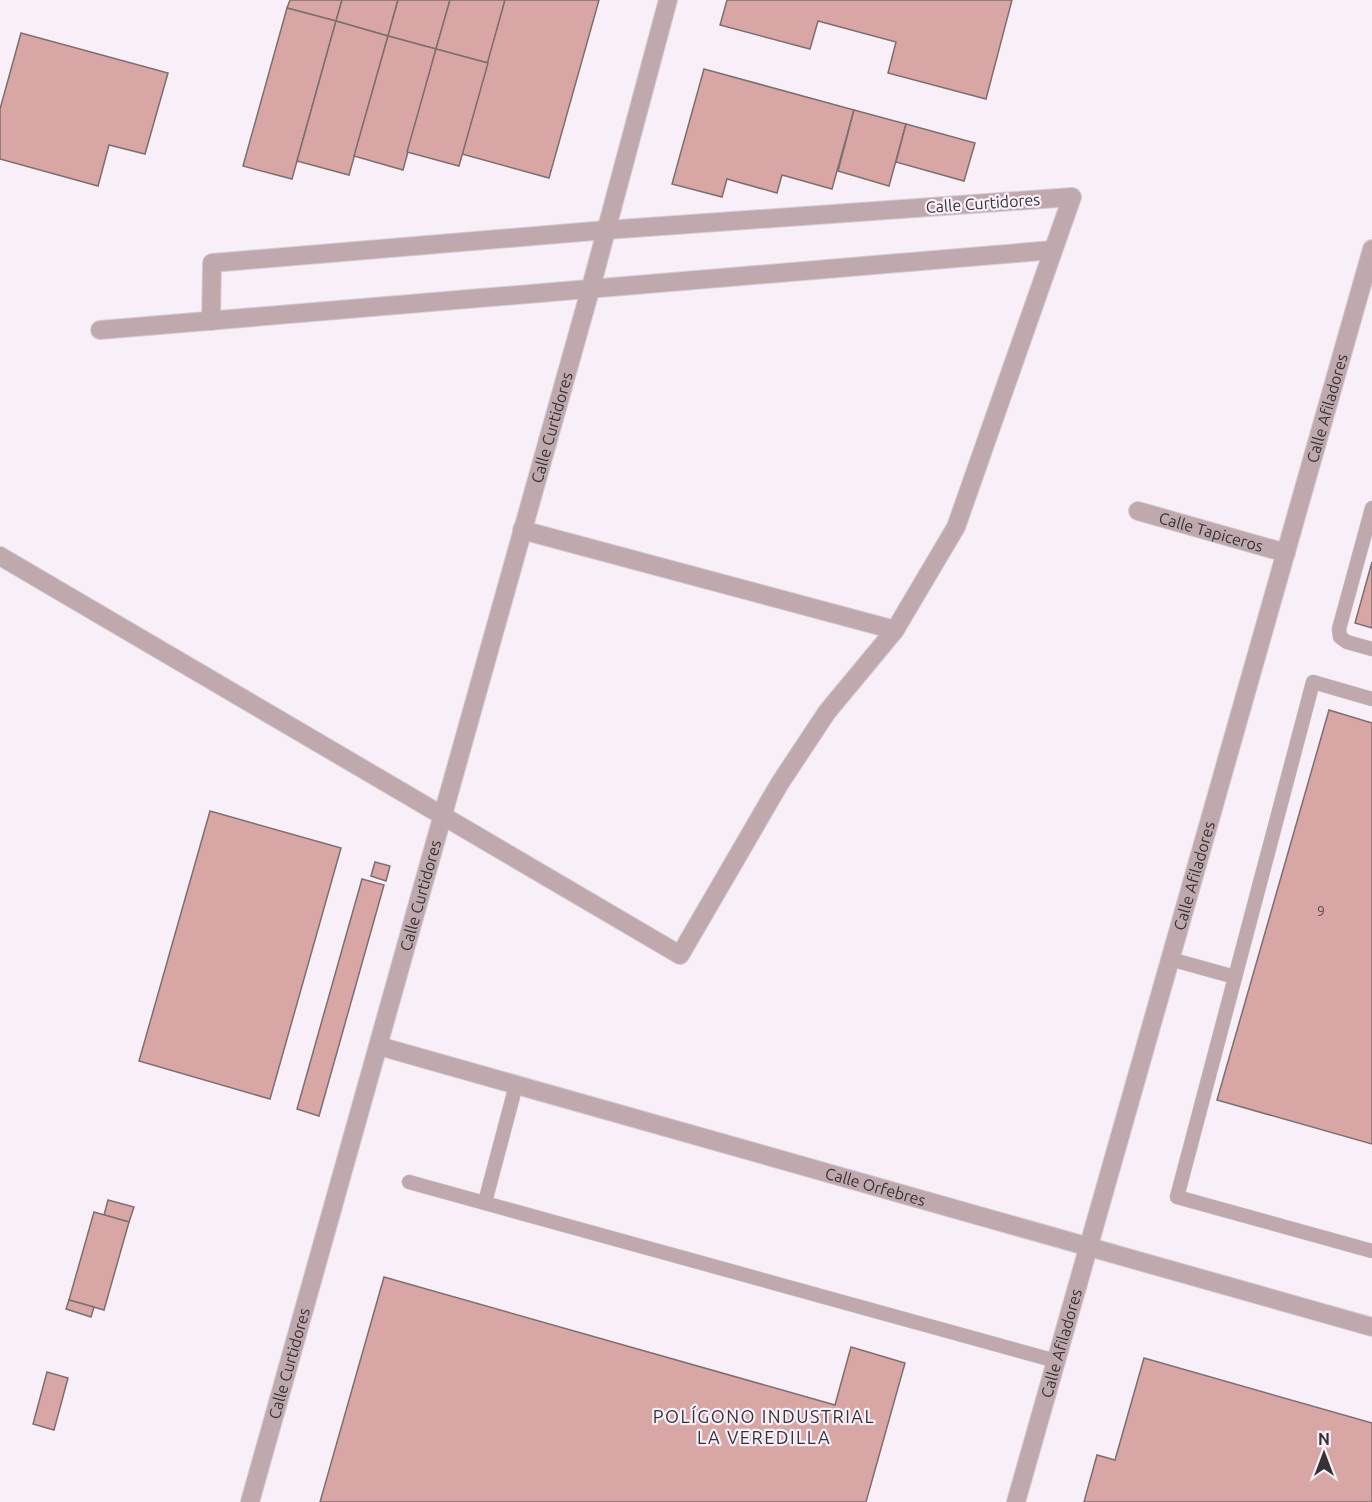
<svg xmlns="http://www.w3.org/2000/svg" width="1372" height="1502" viewBox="0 0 1372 1502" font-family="Ubuntu,sans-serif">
<rect width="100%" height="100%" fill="#f8eff9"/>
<g fill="#d8a7a5" stroke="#7c6f6e" stroke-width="1.5">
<polygon points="290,0 342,0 336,21 287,8"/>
<polygon points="342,0 398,0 388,36 336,21"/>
<polygon points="398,0 450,0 436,49 388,36"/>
<polygon points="450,0 505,0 488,63 436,49"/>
<polygon points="505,0 599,0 549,178 462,154"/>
<polygon points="727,0 1012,0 986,99 888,73 896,42 818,21 810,49 720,25"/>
<polygon points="287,8 336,21 292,179 243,166"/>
<polygon points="336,21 388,36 349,175 297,161"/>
<polygon points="21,33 168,73 145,154 109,145 98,186 0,159 0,109"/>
<polygon points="388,36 436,49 403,170 354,156"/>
<polygon points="436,49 488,63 459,166 407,152"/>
<polygon points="704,69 854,110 832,189 782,175 777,193 727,179 722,197 672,184"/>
<polygon points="854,110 906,124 889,186 838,171"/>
<polygon points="906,124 975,143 964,181 896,162"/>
<polygon points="1372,562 1372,628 1355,623"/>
<polygon points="1329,710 1372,723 1372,1144 1217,1100"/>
<polygon points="210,811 341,848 270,1099 139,1061"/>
<polygon points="375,862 390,866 386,881 371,876"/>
<polygon points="362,879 384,885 319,1116 297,1109"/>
<polygon points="108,1200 134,1207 129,1222 104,1215"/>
<polygon points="94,1212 129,1222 104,1310 69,1300"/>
<polygon points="384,1277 835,1405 851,1347 905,1363 866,1502 320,1502"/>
<polygon points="69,1300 94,1307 91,1317 66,1309"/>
<polygon points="1144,1358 1372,1423 1372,1502 1084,1502 1097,1455 1115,1460"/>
<polygon points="47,1372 68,1378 54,1430 33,1424"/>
</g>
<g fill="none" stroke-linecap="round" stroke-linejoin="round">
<defs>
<g id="lane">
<polyline points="1372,508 1339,629 1340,637 1347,642 1372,649"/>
<polyline points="1372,699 1313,682 1177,1197 1372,1251"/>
<polyline points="1170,959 1235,977"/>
<polyline points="409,1182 1056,1361"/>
<polyline points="485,1202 516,1085"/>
</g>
<g id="street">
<polyline points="100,330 1053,250"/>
<path id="s1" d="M1138,511L1286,553"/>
<polyline points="522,530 895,630"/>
<polyline points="0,556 680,955 780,783 827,712 895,630 956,527 1072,197 606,230 212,263 211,321"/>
<path id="s2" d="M379,1046L1372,1327"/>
<path id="s3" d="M250,1502L591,287L668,0"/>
<path id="s4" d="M1016,1502L1372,249"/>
</g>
</defs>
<use href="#lane" stroke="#d5cdd6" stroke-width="15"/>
<use href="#street" stroke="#d5cdd6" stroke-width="20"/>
<use href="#lane" stroke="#bfa9ac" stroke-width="14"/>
<use href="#street" stroke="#bfa9ac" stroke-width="18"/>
</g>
<g text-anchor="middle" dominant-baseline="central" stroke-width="4.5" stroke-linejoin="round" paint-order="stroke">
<g font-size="14" fill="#5e4f52">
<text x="1321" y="911">9</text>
</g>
<g font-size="16" fill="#353236" stroke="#f8eff9">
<text transform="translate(983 203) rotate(-4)">Calle Curtidores</text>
<text stroke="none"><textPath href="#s4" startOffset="1137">Calle Afiladores</textPath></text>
<text stroke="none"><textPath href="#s3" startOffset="1116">Calle Curtidores</textPath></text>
<text stroke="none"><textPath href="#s1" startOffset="76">Calle Tapiceros</textPath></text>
<text stroke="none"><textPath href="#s4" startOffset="651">Calle Afiladores</textPath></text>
<text stroke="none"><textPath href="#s3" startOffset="630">Calle Curtidores</textPath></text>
<text stroke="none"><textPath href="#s2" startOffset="516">Calle Orfebres</textPath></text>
<text stroke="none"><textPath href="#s4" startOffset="165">Calle Afiladores</textPath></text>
<text stroke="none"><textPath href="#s3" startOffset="144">Calle Curtidores</textPath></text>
</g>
<g font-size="18" letter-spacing="1.5" fill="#353236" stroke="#f8eff9">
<text x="764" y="1416">POLÍGONO INDUSTRIAL<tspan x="764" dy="21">LA VEREDILLA</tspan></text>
</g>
</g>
<g transform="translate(1324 1454)" stroke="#f8eff9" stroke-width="4.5" paint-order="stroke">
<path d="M0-4.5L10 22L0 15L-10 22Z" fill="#353236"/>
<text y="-9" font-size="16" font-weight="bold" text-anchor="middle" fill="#353236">N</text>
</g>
</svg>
